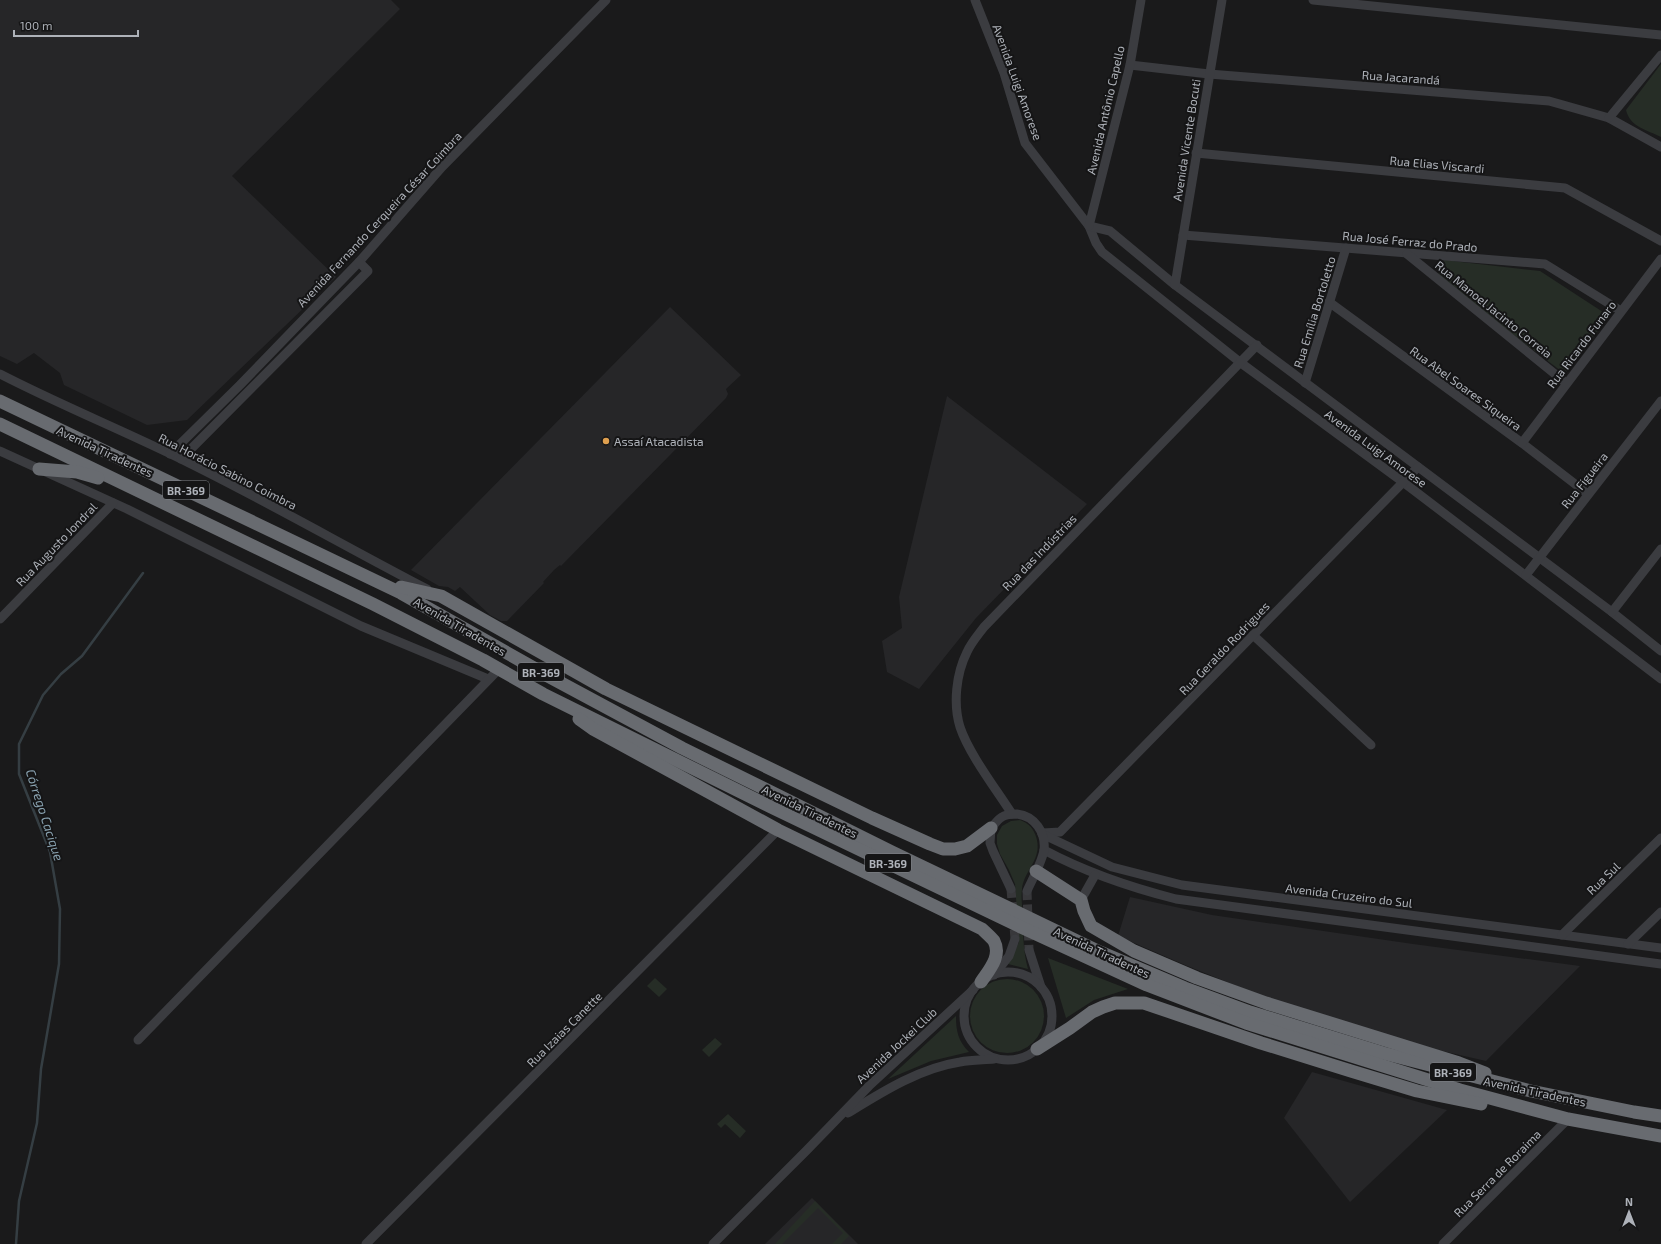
<svg xmlns="http://www.w3.org/2000/svg" width="1661" height="1244" viewBox="0 0 1661 1244" font-family="'Exo 2',sans-serif">
<rect width="100%" height="100%" fill="#1a1a1b"/>
<g fill="#262628">
<polygon points="0,0 391,0 400,9 232,176 336,277 187,420 147,425 64,385 60,373 34,353 17,364 0,356"/>
<polygon points="670,307 741,375 726,389 728,394 726,398 561,566 560,565 554,570 543,582 544,583 507,621 501,621 490,615 460,587 455,591 448,587 439,586 411,570"/>
<polygon points="947,396 1087,504 976,618 919,689 887,672 882,641 902,628 899,597"/>
<polygon points="1130,897 1212,915 1413,944 1580,966 1486,1061 1390,1039 1269,999 1185,965 1118,936"/>
<polygon points="1312,1072 1447,1110 1350,1202 1284,1118"/>
<polygon points="812,1198 858,1244 765,1244"/>
</g>
<g fill="#262d26">
<path d="M1661,64V137C1647,130 1630,127 1626,110Z"/>
<polygon points="1444,260 1540,271 1609,316 1565,374 1437,277"/>
<path d="M1020,820C1028,823 1032,827 1035,834C1045,858 1024,869 1022,889C1021,897 1022,906 1023,914C1023,933 1023,951 1028,969L1008,964L1019,942L1015,884L1009,870L1000,854L997,844V835L1002,826L1011,821Z"/>
<polygon points="1048,958 1128,989 1094,1000 1066,1018"/>
<polygon points="655,978 667,989 659,997 647,986"/>
<circle cx="1007" cy="1016" r="37"/>
<path d="M956,1016C956,1031 958,1041 969,1052L931,1061L888,1079Z"/>
<polygon points="715,1038 722,1044 709,1057 702,1050"/>
<polygon points="728,1114 746,1131 740,1138 725,1124 721,1128 717,1124"/>
<polygon points="815,1201 849,1236 841,1244 832,1244 843,1233 818,1208 782,1244 775,1244"/>
</g>
<g fill="none" stroke-linecap="round" stroke-linejoin="round">
<polyline stroke="#353e43" stroke-width="2.5" points="16,1244 19,1201 37,1123 41,1069 59,964 60,909 50,852 19,774 19,744 43,695 61,674 82,656 143,573"/>
<g stroke="#38383b" stroke-width="9" stroke-dasharray="9 4.5" stroke-linecap="butt">
<polyline points="1011,889 1015,939"/>
<polyline points="1027,891 1029,950"/>
</g>
<g stroke="#3b3c40" stroke-width="9">
<polyline points="975,0 1004,73 1025,143 1089,226 1096,243 1102,252 1241,363 1403,482 1661,679"/>
<polyline points="1313,0 1661,35"/>
<polyline points="1130,65 1209,74 1549,101 1609,118 1661,147"/>
<polyline points="1609,118 1661,55"/>
<polyline points="1196,153 1565,188 1661,241"/>
<polyline points="1089,226 1110,231 1175,285 1612,612 1661,651"/>
<polyline points="1089,226 1130,65 1141,0"/>
<polyline points="1183,235 1545,264 1621,311"/>
<polyline points="1407,254 1566,383"/>
<polyline points="1175,285 1222,0"/>
<polyline points="1329,302 1522,443 1588,494"/>
<path d="M0,374C62,406 127,432 189,463C270,503 348,548 427,589"/>
<polyline points="1305,383 1346,248"/>
<polyline points="1522,443 1661,259"/>
<polyline points="0,451 127,509 361,626 488,679"/>
<polyline points="170,454 240,385 359,262 442,167 606,0"/>
<polyline points="181,459 368,271 359,262"/>
<polyline points="1526,575 1661,401"/>
<polyline points="1612,612 1661,549"/>
<polyline points="0,619 113,503"/>
<polyline points="1253,635 1371,745"/>
<path d="M1012,814C996,789 969,754 960,727C953,704 956,674 967,652C971,643 978,635 984,627L1257,345"/>
<polyline points="1043,833 1060,832 1418,467"/>
<polyline points="1042,834 1112,867 1182,885 1661,948"/>
<path d="M1044,850C1087,873 1129,887 1176,899L1661,964"/>
<path d="M1011,889L993,851L990,843L991,828C994,825 998,819 1002,817C1006,814 1013,814 1017,814C1035,816 1046,833 1044,850C1042,862 1032,880 1027,891"/>
<polyline points="1081,900 1095,875"/>
<polyline points="1562,935 1661,838"/>
<polyline points="1628,944 1661,912"/>
<polyline points="1029,950 1041,987"/>
<circle cx="1008" cy="1016" r="44"/>
<polyline points="994,975 1009,956 1015,939"/>
<polyline points="138,1040 499,669"/>
<path d="M848,1113C882,1092 920,1068 960,1062C971,1060 983,1060 994,1059"/>
<polyline points="366,1244 778,830"/>
<polyline points="713,1244 806,1151 869,1086 973,990"/>
<polyline points="1443,1244 1568,1119"/>
</g>
<g stroke="#686b70" stroke-width="13">
<polyline points="0,401 401,593 548,676 682,748 892,852 1100,952 1185,988 1250,1012 1383,1053 1531,1091 1634,1112 1661,1116"/>
<polyline points="0,424 373,604 483,660 543,694 773,808 1025,929 1147,985 1246,1023 1460,1090 1568,1119 1661,1136"/>
<polyline points="39,469 77,472 98,478"/>
<polyline points="401,587 441,596 606,689 872,818 930,844 943,849 955,849 967,846 991,828"/>
<path d="M579,719L593,729L778,830L982,929C986,933 991,937 994,941C1002,956 989,970 981,982"/>
<polyline points="1036,871 1081,900 1084,911 1091,926 1134,951 1197,978 1266,1003 1459,1063 1485,1073"/>
<polyline points="1037,1049 1070,1028 1092,1012 1103,1007 1115,1003 1144,1003 1261,1043 1351,1071 1417,1091 1481,1104"/>
</g>
</g>
<circle fill="#de9f4f" stroke="#151516" stroke-width="1.5" cx="606" cy="441" r="4"/>
<g text-anchor="middle" dominant-baseline="central" stroke-width="4" stroke-linejoin="round" paint-order="stroke">
<g fill="#151516" stroke="#808388" stroke-width="1">
<rect x="163" y="481" width="46" height="18" rx="3"/>
<rect x="518" y="663" width="46" height="18" rx="3"/>
<rect x="865" y="854" width="46" height="18" rx="3"/>
<rect x="1430" y="1063" width="46" height="18" rx="3"/>
</g>
<g font-size="11" font-weight="bold" fill="#aeb2b9">
<text x="186" y="490">BR-369</text>
<text x="541" y="672">BR-369</text>
<text x="888" y="863">BR-369</text>
<text x="1453" y="1072">BR-369</text>
</g>
<g font-size="12" fill="#aeb2b9" stroke="#151516">
<text transform="translate(1401 77) rotate(4)">Rua Jacarandá</text>
<text transform="translate(1018 82) rotate(70)">Avenida Luigi Amorese</text>
<text transform="translate(1105 110) rotate(-77)">Avenida Antônio Capello</text>
<text transform="translate(1186 140) rotate(-81)">Avenida Vicente Bocuti</text>
<text transform="translate(1437 164) rotate(5)">Rua Elias Viscardi</text>
<text transform="translate(379 219) rotate(-47)">Avenida Fernando Cerqueira César Coimbra</text>
<text transform="translate(1410 241) rotate(5)">Rua José Ferraz do Prado</text>
<text transform="translate(1494 309) rotate(39)">Rua Manoel Jacinto Correia</text>
<text transform="translate(1314 312) rotate(-73)">Rua Emília Bortoletto</text>
<text transform="translate(1581 344) rotate(-53)">Rua Ricardo Funaro</text>
<text transform="translate(1466 388) rotate(36)">Rua Abel Soares Siqueira</text>
<text transform="translate(1376 448) rotate(36)">Avenida Luigi Amorese</text>
<text transform="translate(105 451) rotate(25)">Avenida Tiradentes</text>
<text transform="translate(228 471) rotate(27)">Rua Horácio Sabino Coimbra</text>
<text transform="translate(1584 480) rotate(-52)">Rua Figueira</text>
<text transform="translate(56 544) rotate(-46)">Rua Augusto Jondral</text>
<text transform="translate(1039 552) rotate(-46)">Rua das Indústrias</text>
<text transform="translate(460 626) rotate(30)">Avenida Tiradentes</text>
<text transform="translate(1224 648) rotate(-46)">Rua Geraldo Rodrigues</text>
<text transform="translate(810 811) rotate(26)">Avenida Tiradentes</text>
<text transform="translate(1603 878) rotate(-44)">Rua Sul</text>
<text transform="translate(1349 895) rotate(7)">Avenida Cruzeiro do Sul</text>
<text transform="translate(1102 952) rotate(25)">Avenida Tiradentes</text>
<text transform="translate(564 1029) rotate(-45)">Rua Izaias Canette</text>
<text transform="translate(896 1045) rotate(-43)">Avenida Jockei Club</text>
<text transform="translate(1535 1091) rotate(12)">Avenida Tiradentes</text>
<text transform="translate(1497 1173) rotate(-45)">Rua Serra de Roraima</text>
</g>
<g font-size="12" fill="#aeb2b9" stroke="#151516" text-anchor="start">
<text x="614" y="441">Assaí Atacadista</text>
</g>
<g font-size="13" font-style="italic" fill="#89a2b0" stroke="#151516">
<text transform="translate(45 815) rotate(72)">Córrego Cacique</text>
</g>
</g>
<g transform="translate(1629 1212)" stroke="#151516" stroke-width="3" paint-order="stroke">
<path d="M0-3L7 15L0 10L-7 15Z" fill="#aeb2b9"/>
<text y="-6" font-size="11" font-weight="bold" text-anchor="middle" fill="#aeb2b9">N</text>
</g>
<path d="M14 30v6h124v-6" fill="none" stroke="#aeb2b9" stroke-width="2"/>
<text x="20" y="30" font-size="12" fill="#aeb2b9" stroke="#151516" stroke-width="3" paint-order="stroke">100 m</text>
</svg>
